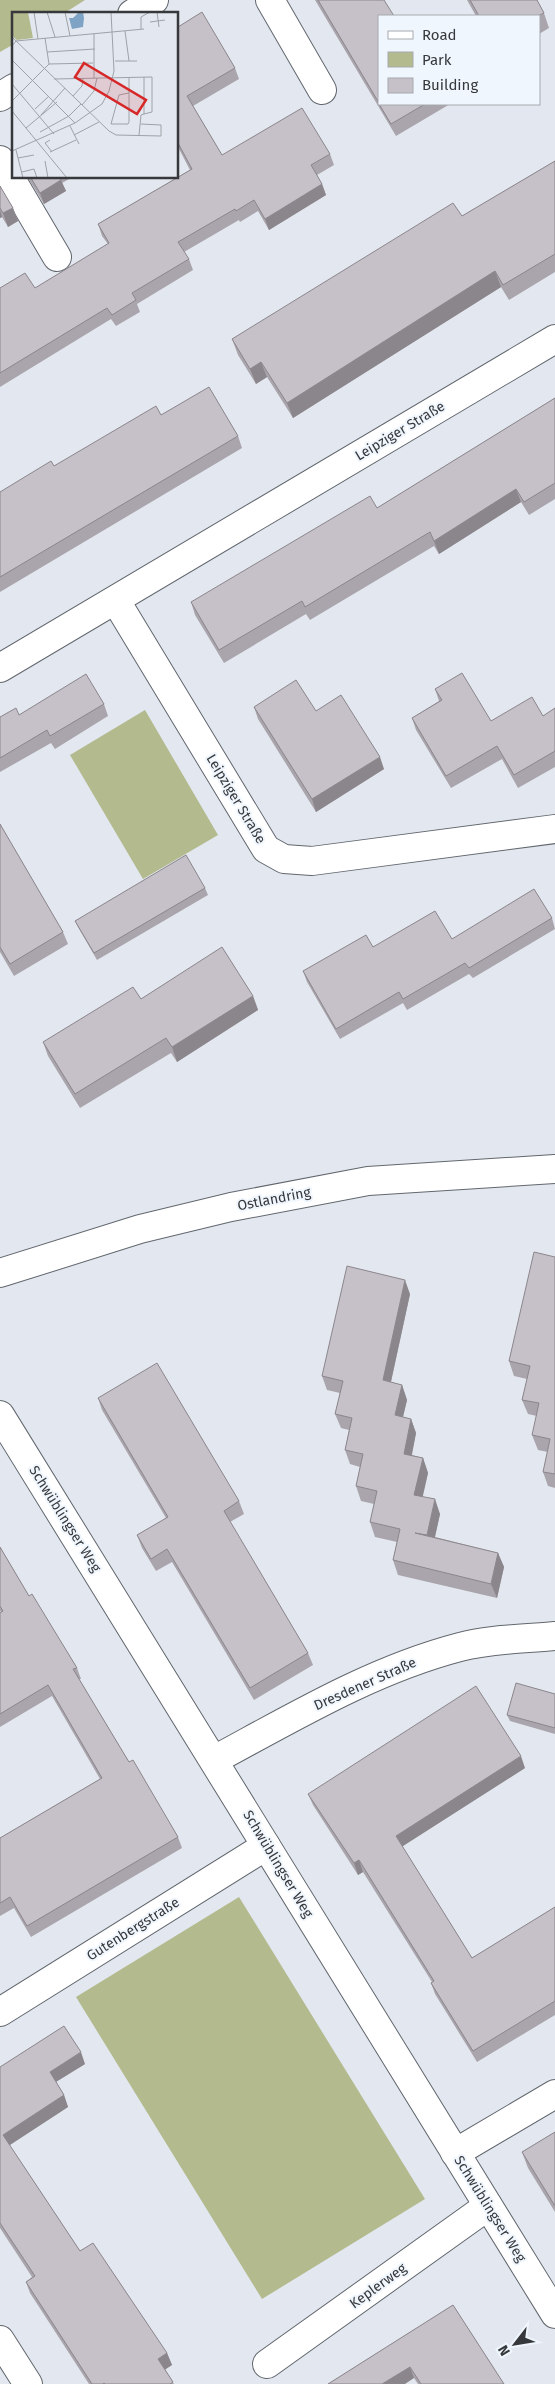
<svg xmlns="http://www.w3.org/2000/svg" width="555" height="2384" viewBox="0 0 555 2384" font-family="'Fira Sans',sans-serif">
<rect width="100%" height="100%" fill="#e3e8f0"/>
<g fill="#b3ba8e">
<polygon points="0,0 85,0 63,14 14,14 14,44 0,52"/>
<polygon points="145,710 218,835 143,879 70,755"/>
<polygon points="239,1897 425,2199 262,2299 76,1997"/>
</g>
<g fill="none" stroke-linecap="round" stroke-linejoin="round">
<defs>
<g id="minor">
<polyline points="270,0 322,90"/>
<polyline points="132,14 154,0"/>
<polyline points="0,97 14,88"/>
<polyline points="0,160 57,257"/>
<polyline points="116,601 266,849 284,859 312,861 555,829"/>
<polyline points="0,668 555,339"/>
<polyline points="0,1273 140,1229 231,1207 368,1181 555,1169"/>
<polyline points="0,1415 555,2314"/>
<path d="M214,1760C294,1717 372,1670 460,1647C490,1639 524,1639 555,1636"/>
<polyline points="0,2012 266,1846"/>
<polyline points="455,2153 555,2094"/>
<polyline points="0,2340 28,2384"/>
<polyline points="267,2364 488,2206"/>
</g>
</defs>
<use href="#minor" stroke="#62676e" stroke-width="30"/>
<use href="#minor" stroke="#fff" stroke-width="28"/>
</g>
<g fill="#aaa5ac">
<polygon points="315,0 384,0 379,104 450,104 396,136"/>
<polygon points="467,0 537,0 544,13 549,28 539,34 539,16 476,16"/>
<polygon points="178,27 235,68 239,79 193,106 222,155 330,154 334,165 317,175 322,184 326,195 269,230 258,211 240,222 239,220 184,252 189,259 193,270 137,304 140,312 116,326 111,319 0,387 0,288 35,288 108,244 102,236 98,224 190,170 178,147"/>
<polygon points="555,161 555,272 509,300 501,287 293,418 267,377 256,384 238,355 232,339 462,216"/>
<polygon points="28,178 71,178 62,183 66,191 44,204"/>
<polygon points="0,186 13,208 18,221 8,227 2,217 0,218"/>
<polygon points="555,398 555,499 529,515 521,502 439,554 434,546 310,620 306,614 224,663 195,615 191,602 377,508"/>
<polygon points="161,415 238,436 242,448 0,592 0,492"/>
<polygon points="435,689 491,721 543,716 555,708 555,767 518,788 502,759 451,788 416,730 412,718 439,701"/>
<polygon points="104,704 108,716 55,749 51,743 0,772 0,717"/>
<polygon points="254,707 316,711 384,769 316,812 258,719"/>
<polygon points="0,824 63,932 68,944 14,976 0,952"/>
<polygon points="205,888 208,895 97,960 78,927 75,921"/>
<polygon points="552,918 555,929 473,978 469,974 407,1010 403,1003 340,1039 307,982 303,971 373,947 452,939"/>
<polygon points="253,996 258,1010 177,1062 171,1053 80,1108 48,1056 43,1042 141,999"/>
<polygon points="555,1257 555,1488 548,1486 543,1472 548,1452 538,1450 532,1435 537,1416 528,1414 522,1400 527,1379 514,1376 509,1361"/>
<polygon points="410,1294 391,1382 402,1385 407,1400 403,1417 411,1419 416,1433 412,1455 423,1458 428,1473 422,1497 440,1514 435,1537 498,1553 504,1567 497,1598 398,1575 393,1560 397,1542 375,1537 370,1522 374,1504 361,1501 356,1486 360,1467 350,1464 345,1450 349,1430 341,1428 335,1414 340,1393 327,1390 322,1376"/>
<polygon points="98,1398 239,1501 244,1514 230,1522 308,1653 313,1665 254,1700 172,1562 156,1571 142,1548 137,1535 166,1518 102,1410"/>
<polygon points="0,1547 29,1596 77,1668 81,1679 79,1679 129,1762 178,1837 182,1848 31,1937 14,1908 0,1916 0,1838 100,1779 52,1696 0,1727 0,1613 1,1612 0,1611"/>
<polygon points="555,1694 555,1734 510,1721 507,1715"/>
<polygon points="525,1768 402,1846 472,1958 555,1907 555,2015 477,2062 435,1994 431,1983 432,1982 363,1872 358,1875 313,1805 308,1794"/>
<polygon points="85,2064 56,2082 64,2095 68,2107 9,2145 80,2251 167,2353 172,2365 165,2369 174,2384 89,2384 30,2293 26,2282 32,2277 0,2228 0,2067"/>
<polygon points="555,2132 555,2212 528,2168 522,2152"/>
<polygon points="453,2305 504,2384 418,2384 414,2378 328,2384"/>
</g>
<g fill="#8b868c">
<polygon points="61,180 66,191 44,204 40,193"/>
<polygon points="322,184 326,195 269,230 265,219"/>
<polygon points="13,208 18,221 8,227 3,213"/>
<polygon points="0,210 2,217 0,218"/>
<polygon points="495,271 501,287 293,418 287,403"/>
<polygon points="261,362 267,377 256,384 250,369"/>
<polygon points="516,489 521,502 439,554 434,541"/>
<polygon points="380,757 384,769 316,812 312,799"/>
<polygon points="253,996 258,1010 177,1062 172,1047"/>
<polygon points="405,1280 410,1294 388,1395 383,1380"/>
<polygon points="402,1385 407,1400 400,1429 395,1415"/>
<polygon points="411,1419 416,1433 409,1468 404,1454"/>
<polygon points="423,1458 428,1473 420,1509 414,1495"/>
<polygon points="435,1499 440,1514 432,1550 427,1535"/>
<polygon points="498,1553 504,1567 497,1598 491,1584"/>
<polygon points="521,1756 525,1768 400,1848 396,1836"/>
<polygon points="359,1860 363,1872 358,1875 354,1863"/>
<polygon points="81,2052 85,2064 54,2083 50,2072"/>
<polygon points="64,2095 68,2107 7,2147 3,2135"/>
<polygon points="167,2353 172,2365 163,2371 158,2359"/>
<polygon points="410,2367 414,2378 405,2384 382,2384"/>
</g>
<g fill="#c6c0c8" stroke="#8b868c">
<polygon points="318,0 384,0 394,16 379,16 379,103"/>
<polygon points="470,0 537,0 544,13 538,16 479,16"/>
<polygon points="202,12 235,68 187,96 222,155 302,108 330,154 311,165 322,184 265,219 254,200 236,211 235,209 178,242 189,259 132,293 136,300 112,315 107,308 0,373 0,288 25,273 35,288 109,243 98,224 192,169 178,143 178,27"/>
<polygon points="379,104 425,104 391,124"/>
<polygon points="555,161 555,254 503,285 495,271 287,403 261,362 250,369 232,339 453,203 462,216"/>
<polygon points="31,178 60,178 61,180 40,193"/>
<polygon points="0,186 13,208 3,213 0,208"/>
<polygon points="209,387 238,436 0,577 0,492 51,461 54,466 156,406 161,415"/>
<polygon points="555,398 555,483 524,502 516,489 434,541 430,532 305,607 302,601 219,650 191,602 370,496 377,508"/>
<polygon points="462,673 491,721 532,697 543,716 555,708 555,751 514,775 497,746 446,776 412,718 442,700 435,689"/>
<polygon points="86,674 104,704 50,736 47,730 0,758 0,717 16,708 19,715"/>
<polygon points="296,680 316,711 341,695 380,757 312,799 254,707"/>
<polygon points="0,824 63,932 10,964 0,947"/>
<polygon points="186,855 205,888 94,953 75,921"/>
<polygon points="534,889 552,918 469,968 465,963 403,999 399,992 336,1029 303,971 366,935 373,947 435,911 452,939"/>
<polygon points="222,947 253,996 172,1047 166,1038 75,1094 43,1042 133,987 141,999"/>
<polygon points="534,1252 555,1257 555,1474 543,1472 550,1439 532,1435 539,1403 522,1400 530,1366 509,1361"/>
<polygon points="347,1266 405,1280 383,1380 402,1385 395,1415 411,1419 404,1454 423,1458 414,1495 435,1499 427,1535 415,1533 498,1553 491,1584 393,1560 400,1529 370,1522 377,1491 356,1486 363,1454 345,1450 352,1418 335,1414 343,1381 322,1376"/>
<polygon points="157,1363 239,1501 224,1511 308,1653 250,1688 167,1549 151,1559 137,1535 168,1517 98,1398"/>
<polygon points="0,1547 29,1596 32,1594 77,1668 73,1669 129,1762 133,1760 178,1837 27,1926 10,1897 0,1903 0,1838 102,1778 48,1685 0,1714 0,1613 3,1611 0,1606"/>
<polygon points="516,1683 555,1694 555,1728 507,1715"/>
<polygon points="476,1686 521,1756 396,1836 472,1958 555,1907 555,2001 473,2051 431,1983 434,1981 359,1860 354,1863 308,1794"/>
<polygon points="64,2026 81,2052 50,2072 64,2095 3,2135 80,2251 93,2243 167,2353 158,2359 173,2382 170,2384 105,2384 104,2383 103,2384 92,2384 26,2282 35,2276 0,2223 0,2067"/>
<polygon points="555,2132 555,2206 522,2152"/>
<polygon points="453,2305 504,2384 421,2384 410,2367 382,2384 328,2384"/>
</g>
<g text-anchor="middle" dominant-baseline="central" stroke-width="4" stroke-linejoin="round" paint-order="stroke">
<g font-size="14" fill="#36383b" stroke="#f0f6fd">
<text transform="translate(400 431) rotate(-31)">Leipziger Straße</text>
<text transform="translate(236 799) rotate(59)">Leipziger Straße</text>
<text transform="translate(274 1199) rotate(-11)">Ostlandring</text>
<text transform="translate(65 1519) rotate(58)">Schwüblingser Weg</text>
<text transform="translate(365 1684) rotate(-24)">Dresdener Straße</text>
<text transform="translate(278 1864) rotate(59)">Schwüblingser Weg</text>
<text transform="translate(133 1929) rotate(-32)">Gutenbergstraße</text>
<text transform="translate(490 2209) rotate(58)">Schwüblingser Weg</text>
<text transform="translate(378 2286) rotate(-36)">Keplerweg</text>
</g>
</g>
<g transform="translate(12 12)">
<rect width="166" height="166" fill="#e3e8f0"/>
<path d="M0,0H16L21,26L5,28L0,24Z" fill="#b3ba8e"/>
<path d="M67,0H71L72,6L71,15L60,17L57,6H61Z" fill="#7fa3c4"/>
<path fill="none" stroke="#9ea2a8" stroke-width="1" d="M22,0L26,27M35,0L43,25M53,0L58,24M145,0L147,15M138,10L153,8M129,17V5L138,0M113,19L117,49M0,25L97,119L104,123L149,124V113L129,112M33,26L37,52M0,34L4,29L132,17M35,40L83,37M0,48L63,111M103,49H125M82,66V22M42,67L140,65V100L132,102M0,72L42,122M117,81L107,83L99,112H116L117,110V66M61,84L70,74L71,66M0,89L37,52L81,51M70,93L82,79L85,66M23,97L36,85M0,99L55,166M29,103L53,76M58,114L67,132M14,116L45,90M28,120L57,104L69,92M62,123L87,110M127,123L129,103L132,102V65M38,128L33,131L40,140M4,138L11,166M0,139L63,111L90,92L97,79L102,59L99,0M38,140L64,128M6,146L22,143M33,149L36,166M10,160L22,157L25,166"/>
<path fill="#d62828" fill-opacity="0.15" stroke="#d62828" stroke-width="2.5" d="M72,51L134,88L125,102L63,65Z"/>
<rect width="166" height="166" fill="none" stroke="#36383b" stroke-width="2.5"/>
</g>
<rect x="378" y="15" width="162" height="90" fill="#f0f6fd" stroke="#a6aaaf"/>
<rect x="388" y="31" width="25" height="8" fill="#ffffff" stroke="#a6aaaf"/>
<text x="422" y="40" font-size="15" fill="#36383b">Road</text>
<rect x="388" y="52" width="25" height="15" fill="#b3ba8e" stroke="#a6aaaf"/>
<text x="422" y="65" font-size="15" fill="#36383b">Park</text>
<rect x="388" y="78" width="25" height="15" fill="#c6c0c8" stroke="#a6aaaf"/>
<text x="422" y="90" font-size="15" fill="#36383b">Building</text>
<g transform="translate(515 2344) rotate(239)" stroke="#f0f6fd" stroke-width="4" paint-order="stroke">
<path d="M0-4L9 19L0 12L-9 19Z" fill="#36383b"/>
<text y="-8" font-size="14" font-weight="bold" text-anchor="middle" fill="#36383b">N</text>
</g>
</svg>
